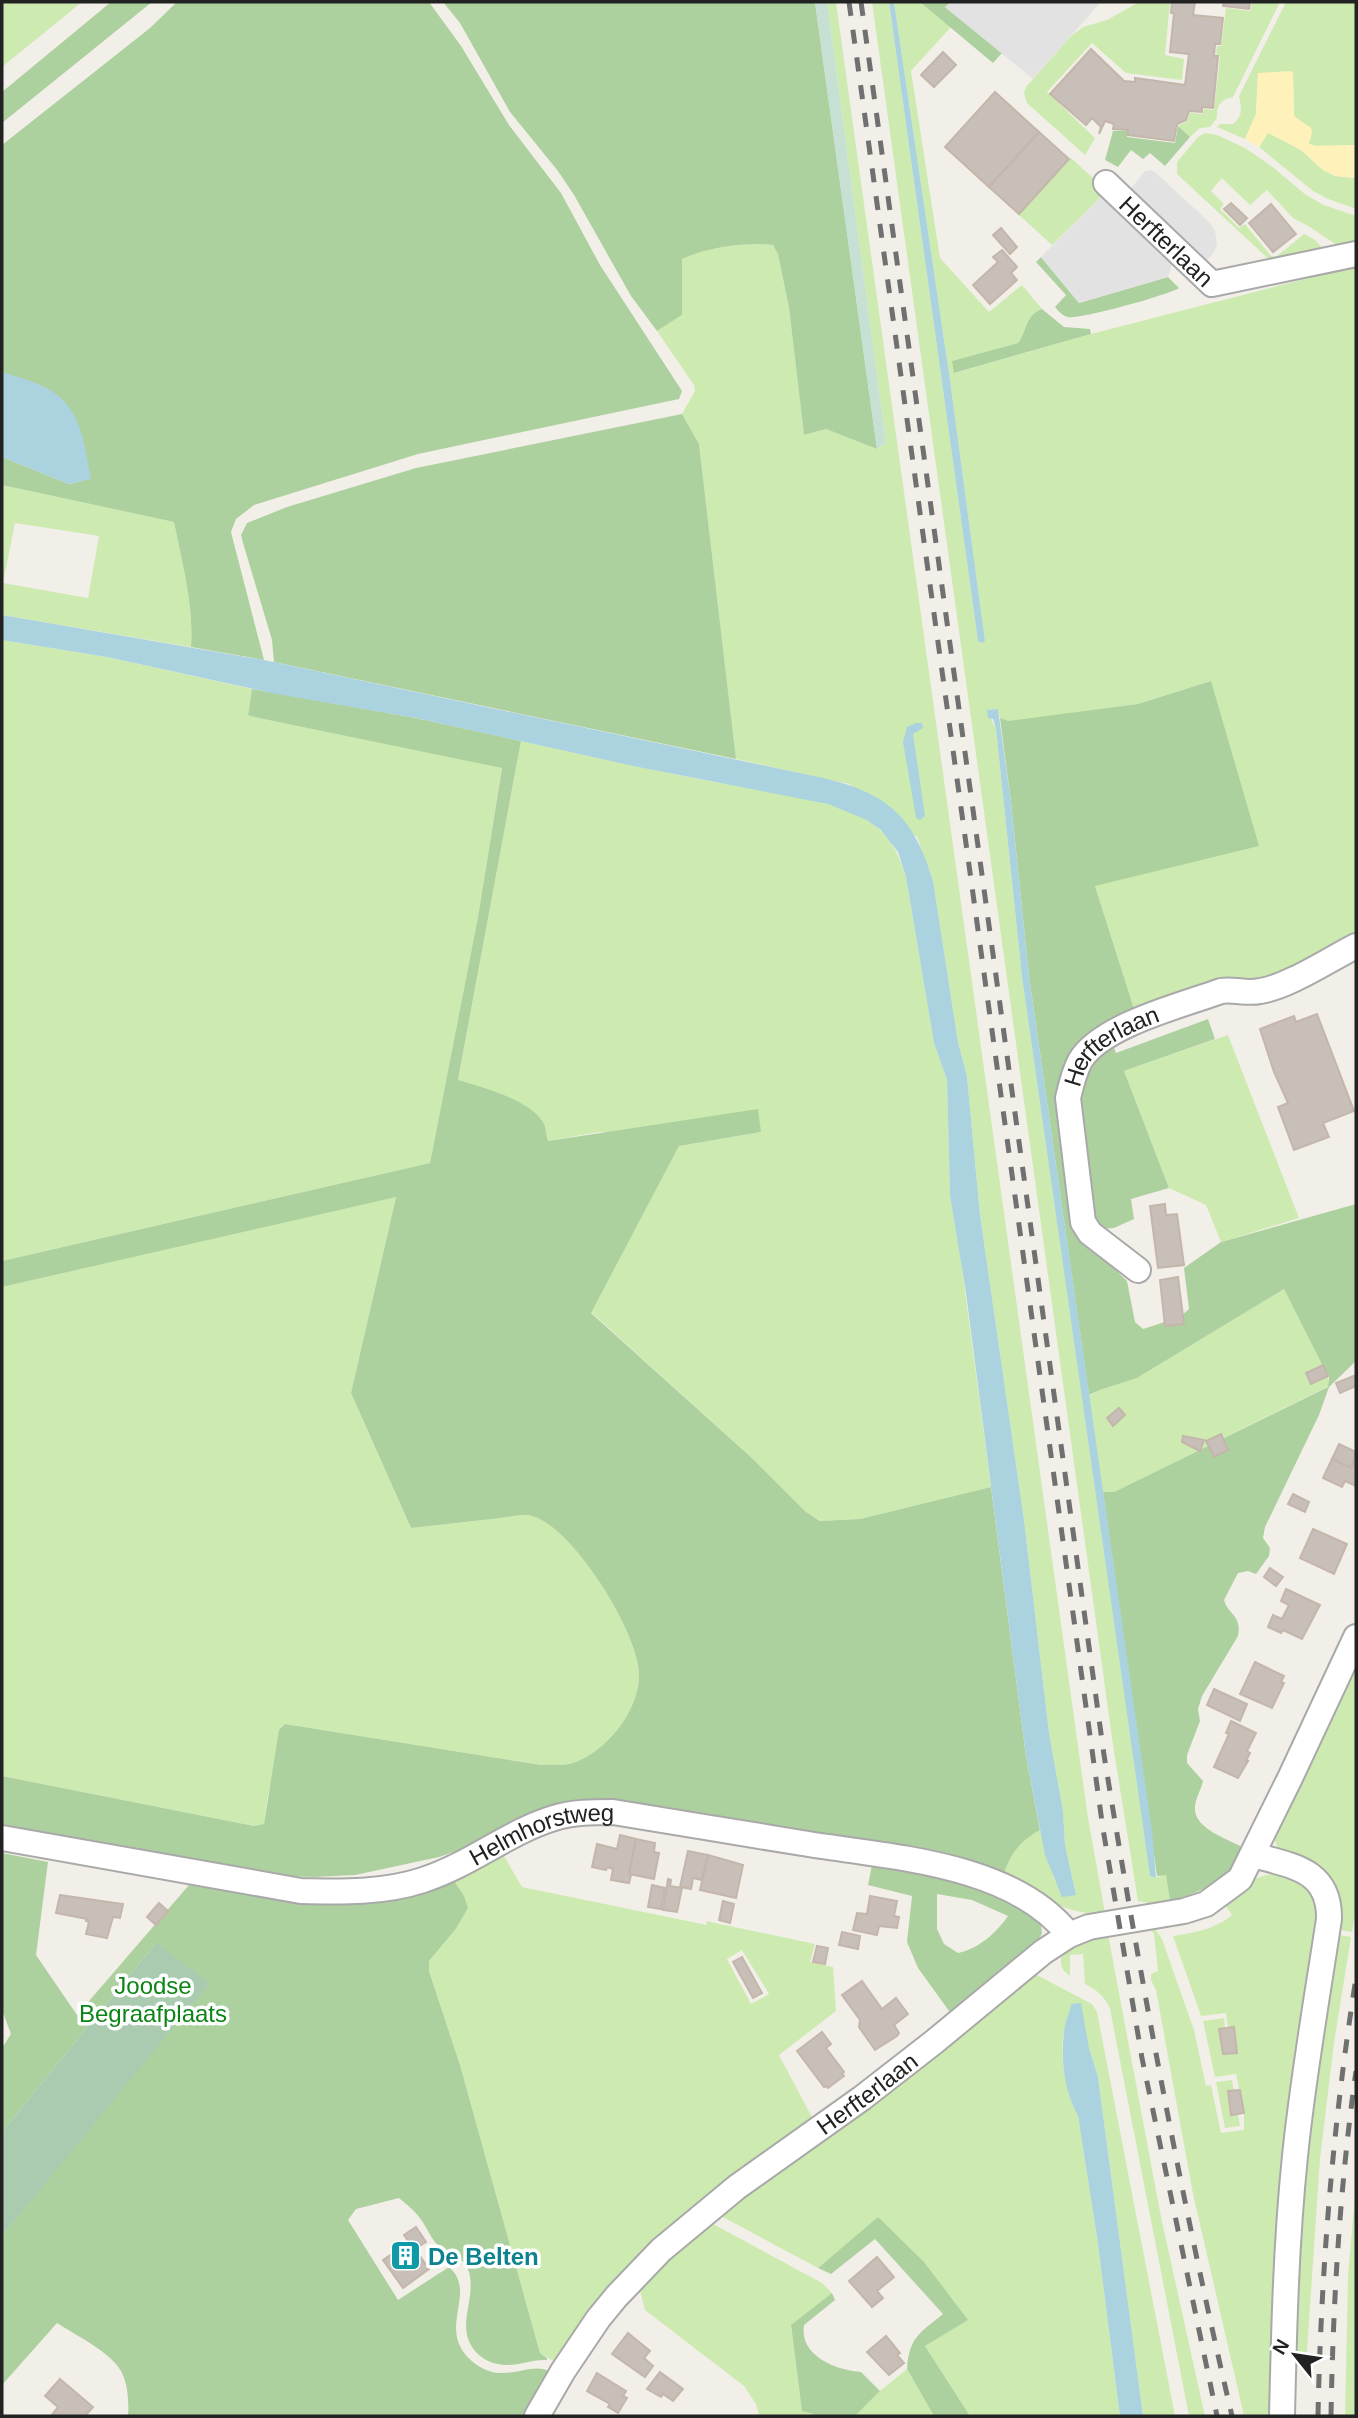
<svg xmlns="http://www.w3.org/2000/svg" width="1358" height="2418" viewBox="0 0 1358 2418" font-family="Helvetica,sans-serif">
<rect width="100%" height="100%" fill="#f2efe9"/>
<g fill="#cdebb0" fill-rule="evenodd">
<polygon points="2,2 82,2 2,67"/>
<path d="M827,2H836L1088,1818L1105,1913C1066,1917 1037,1893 1003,1877C1010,1854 1019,1842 1040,1830L1054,1879L1076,1895L1065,1845L1063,1811L1049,1733L1024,1520L980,1215L967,1077L958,1042L933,881L917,837L849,784L736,759L699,444L682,414L695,391L694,385L657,331L682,315V259C708,247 744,242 773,245L778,254L789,308L804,435L826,429L877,449L886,443Z"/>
<path d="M872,2H889L978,641H985L950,380L894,2H920L951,27L911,71L940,258L989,312L1022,285L1042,309C1026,314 1026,332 1018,343L953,361L955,373L1091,334L1356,266V936L1261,983L1135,1012L1095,886L1211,681L1138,704L1008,722L1000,718L998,709L987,710L996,729L1022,977L1150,1875L1155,1878L1166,1874L1170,1901L1156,1904L1138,1901L1113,1745Z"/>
<polygon points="1139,2 1170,2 1165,55 1184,59 1182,80 1126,73 1092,43 1047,92 1095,138 1085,155 1027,103 1024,93 1026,87 1071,36 1083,27 1107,20"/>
<path d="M1252,2H1280L1233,97C1221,99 1216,106 1217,118L1210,127L1200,128L1190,137L1178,126L1187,121L1190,113L1203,114L1204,109L1214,110L1220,56L1216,54L1217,46H1221L1226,8L1250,11Z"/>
<path d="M1286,2H1356V145L1316,146L1309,144L1294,116L1293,73H1258L1256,114L1245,139L1217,127L1220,124H1233C1244,114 1241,108 1239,96Z"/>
<polygon points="1268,132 1301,150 1323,170 1335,176 1356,178 1356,209 1328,199 1313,191 1259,147"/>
<polygon points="1205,133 1217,135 1245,148 1274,168 1306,195 1324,205 1356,216 1356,247 1344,250 1310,227 1293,218 1267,190 1250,205 1222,178 1211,191 1224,204 1220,209 1239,228 1245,224 1271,256 1276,257 1304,234 1315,240 1324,250 1275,265 1177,174 1177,162 1198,137"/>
<polygon points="1071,158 1107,191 1052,245 1018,214"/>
<path d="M2,485L174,522C182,563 194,605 191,647L2,615ZM15,523L99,536L88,598L3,583Z"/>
<polygon points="2,640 107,657 252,689 248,714 254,717 502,767 478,917 430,1163 2,1261"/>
<path d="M521,741C584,755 646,769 709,781C755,790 830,796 869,821C891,836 898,853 906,877L934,1043L947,1080L950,1195L959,1246L991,1487L860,1519L821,1521L806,1512L753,1459L591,1312L679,1146L761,1132H599L547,1141C546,1136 546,1129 543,1124C531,1100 482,1087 458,1081Z"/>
<polygon points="1228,1035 1299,1218 1221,1242 1206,1205 1169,1188 1124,1071"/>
<path d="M396,1196L351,1393L411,1528C441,1525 471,1521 501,1518C510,1517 524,1513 532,1516C573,1526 638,1632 639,1673C640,1710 607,1751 573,1763C564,1766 551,1764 542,1765L285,1724L267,1800L264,1824L254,1826L2,1776V1287Z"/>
<polygon points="1284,1289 1327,1370 1329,1386 1114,1492 1103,1492 1089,1396 1100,1390 1137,1378"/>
<polygon points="1356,1653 1356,1908 1352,1932 1334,1929 1337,1910 1279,1851 1273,1836"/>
<path d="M501,1851L522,1887L707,1925L706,1921L815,1944L810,1962L833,1967L836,2011L779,2055L814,2121C751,2162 686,2204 636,2260C607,2292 582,2328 555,2362L540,2353L460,2065L429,1971V1961L455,1930L452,1878ZM742,1950L769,1994L751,2004L727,1959Z"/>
<path d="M1279,1873L1303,1883L1319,1904L1276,2416H1244L1193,2194L1156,1990L1151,1980V1974L1158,1971L1154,1934L1149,1927L1153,1926L1162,1939L1194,2030L1206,2086L1211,2085L1221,2133L1244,2130V2113L1236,2074L1215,2077L1203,2021L1224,2018L1225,2028L1219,2029L1223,2054L1237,2052L1234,2027H1228L1226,2013L1201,2016L1173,1936C1193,1933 1216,1929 1232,1915L1225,1905C1244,1885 1251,1876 1279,1873Z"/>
<path d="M1108,1934L1161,2217L1205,2416H1189L1110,2009C1105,1996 1096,1990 1085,1984L1083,1954L1070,1955V1976C1065,1972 1061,1969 1061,1962C1059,1941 1093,1939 1108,1934Z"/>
<polygon points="1333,1934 1351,1937 1334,2043 1320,2159 1306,2366 1289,2366 1291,2275"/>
<path d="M1033,1973L1092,2004L1097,2012L1175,2416H1143L1098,2077L1089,2048L1082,2013H1070C1056,2043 1063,2087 1078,2116L1097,2237L1120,2416H970L925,2346L967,2320L878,2218L818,2268L719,2215Z"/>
<polygon points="1232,2080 1240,2126 1225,2128 1216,2082"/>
<polygon points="1356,2183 1356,2416 1345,2416 1348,2277"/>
<polygon points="706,2222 715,2225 822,2283 832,2293 791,2326 802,2410 815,2414 814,2416 759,2416 756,2404 744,2386 645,2310 639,2287"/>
<polygon points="907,2369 934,2416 855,2416 880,2391"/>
</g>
<g fill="#add19e" fill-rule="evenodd">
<polygon points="111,2 152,2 2,123 2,92"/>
<path d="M177,2H429L461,46L509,125L561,193L600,265L682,391L679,399L418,454L254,505L236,519L231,532L264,660L191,647C194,605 182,563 174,522L2,485V457L69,484L90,479L48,389L2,372V145L150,28Z"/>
<path d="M443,2H815L877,449L826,429L804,435L789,308L778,254L773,245C744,242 708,247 682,259V315L657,331L631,296L574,195L558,171L510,112L460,23Z"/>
<polygon points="920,2 951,2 945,7 1002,53 993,63"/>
<polygon points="1178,126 1190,137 1165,166 1150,153 1143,159 1131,150 1118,167 1105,160 1113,131 1127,131 1127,137 1175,143"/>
<path d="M1041,257L1079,303L1168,277L1179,288C1168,295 1079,320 1067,317C1062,315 1058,311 1055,307L1066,295L1036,262Z"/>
<path d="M1042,309L1064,327L1090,329L1091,334L954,373L952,361L1018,343C1027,331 1025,315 1042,309Z"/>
<polygon points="682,414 699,444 736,759 274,662 272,640 243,543 241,535 247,523 287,507 416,468"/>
<path d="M1211,681L1259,846L1095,886L1135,1012L1072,1062L1081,1237L1127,1281L1135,1322L1143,1329L1180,1317L1189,1309L1184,1268L1221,1242L1356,1204V1361L1329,1387L1319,1415L1265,1527L1263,1538L1270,1548L1269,1556L1256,1574L1248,1571L1238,1573L1224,1600C1229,1616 1242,1615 1238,1636L1202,1696L1198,1709L1200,1721L1187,1755V1763L1203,1781C1201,1790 1195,1799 1195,1808C1194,1829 1229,1839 1244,1848C1228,1881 1204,1891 1170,1901L1166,1875L1157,1876L1103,1492H1114L1328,1387L1329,1378L1284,1289L1137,1378L1100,1390L1089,1395L1029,976L1011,802L1000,718L1008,721L1138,704Z"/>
<path d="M252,689L416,718L521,741L458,1080C482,1087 532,1100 544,1124C546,1129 546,1136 548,1141L758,1109L761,1132L679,1146L591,1313L753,1459L806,1512L820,1521L860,1519L991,1487L1026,1756L1040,1830C1019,1842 1010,1854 1003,1877L639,1807L477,1844L439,1857L355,1875L314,1877L283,1876L2,1828V1776L254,1826L264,1824L279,1730L285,1724L541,1765C551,1764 564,1766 573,1763C607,1751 640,1710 639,1673C638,1632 573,1527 532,1516C523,1513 510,1517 501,1518C471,1521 441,1525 411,1528L351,1393L396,1197L2,1287V1261L430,1163L478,917L502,768L254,717L248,715Z"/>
<polygon points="1208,1019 1215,1039 1124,1071 1169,1188 1131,1199 1134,1219 1114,1228 1102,1229 1091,1219 1077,1086 1083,1069 1113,1045 1116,1053"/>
<path d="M2,1853L48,1862L36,1955L77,2015L189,1885L260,1895L452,1878L464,1896L468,1908L455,1930L429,1961V1971L460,2065L540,2353L547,2358V2360C532,2359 518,2366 504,2365C494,2364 486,2361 479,2355C452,2330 477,2302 469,2272C464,2257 453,2256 441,2248C431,2241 427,2226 419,2217C414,2210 406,2204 399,2198L356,2209L348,2220L398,2300L449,2267C480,2294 431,2332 477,2365C505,2385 532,2360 550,2372L526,2416H128C129,2403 128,2385 122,2373C113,2353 75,2335 57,2323L2,2385V2236L98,2117L156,1943L2,2132V2048L11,2034L2,2010Z"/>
<path d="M873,1860L943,1873L1019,1903L1041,1923L1042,1933L1038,1942L952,2015L918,1968L907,1942L912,1896L868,1885ZM937,1894L972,1900L1008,1916C996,1933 980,1948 958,1953L944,1944L937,1929Z"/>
<path d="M878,2217L924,2262L968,2320L925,2346L970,2416H934L907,2369C909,2337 920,2333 943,2314L875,2239L831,2274L818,2268Z"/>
<path d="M832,2293L835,2300L804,2325C799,2356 836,2370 861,2372L880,2391L855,2416H814V2414L802,2411L791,2325Z"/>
</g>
<polygon fill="#c6e0d4" points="815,2 827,2 886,443 877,449"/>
<polygon fill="#fff1ba" points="1291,71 1293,73 1294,116 1311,128 1312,133 1309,144 1316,146 1356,145 1356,178 1335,176 1323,170 1301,150 1268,133 1259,147 1245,139 1256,114 1258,73"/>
<polygon fill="#aacbaf" points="156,1943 210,1983 2,2236 2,2132"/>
<g fill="#e2e2e2">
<polygon points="951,2 1096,2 1099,4 1033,79 945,7"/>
<polygon points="1151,170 1155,172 1209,222 1215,231 1217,245 1214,252 1203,264 1129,191 1145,171"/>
<polygon points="1107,191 1121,213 1172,264 1168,277 1079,303 1041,257"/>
</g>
<g fill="#aad3df">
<polygon points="889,2 894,2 950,380 985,641 982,643 978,641"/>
<path d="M2,372C17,377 35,381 48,389C82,407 84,445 91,479L69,484L2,457Z"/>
<path d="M2,615L264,660L823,778C888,793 914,817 933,881L958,1042L967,1077L980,1215L1024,1520L1049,1733L1063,1811L1065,1845L1076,1895L1062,1897L1045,1855L1026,1756L966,1293L950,1195L947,1080L934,1043L906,877L898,852L881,830L867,820L828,804L638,767L416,718L277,694L107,657L2,640Z"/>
<polygon points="998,709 1011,802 1029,976 1152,1831 1156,1878 1150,1876 1022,977 996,729 993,719 988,718 987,710"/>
<polygon points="916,723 922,723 923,728 913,734 925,816 920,820 916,818 903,742 907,727"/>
<path d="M1081,2003L1089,2048L1098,2077L1143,2416H1120L1097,2237L1078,2116C1063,2088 1060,2056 1065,2025C1067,2017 1070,2012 1071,2004Z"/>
</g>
<g fill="#c7bfb8" stroke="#c4b6ab" stroke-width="2">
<polygon points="1172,2 1195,2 1193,15 1223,18 1220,44 1215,44 1214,56 1218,56 1213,108 1202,107 1202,112 1189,111 1186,120 1177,124 1174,141 1128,135 1128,130 1113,129 1114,124 1105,121 1099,134 1101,127 1092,118 1086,125 1050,94 1091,49 1124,81 1135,82 1135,78 1185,85 1189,54 1170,52 1174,13 1171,13"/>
<polygon points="1224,2 1250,2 1249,9 1223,6"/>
<polygon points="943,52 956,65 934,87 921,75"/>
<polygon points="995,92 1039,132 989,187 945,147"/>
<polygon points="1039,132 1069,159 1019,214 989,187"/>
<polygon points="1231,203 1247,218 1240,225 1224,209"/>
<polygon points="1271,204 1296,234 1273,252 1249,223"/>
<polygon points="1001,228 1017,247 1010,254 993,235"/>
<polygon points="1002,250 1017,267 1011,273 1017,280 990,304 973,285 998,262 993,257"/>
<polygon points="1317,1014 1354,1111 1323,1123 1329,1137 1294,1150 1278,1107 1288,1103 1274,1072 1260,1029 1294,1016 1296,1022"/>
<polygon points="1165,1204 1166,1215 1177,1214 1184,1265 1158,1268 1150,1206"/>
<polygon points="1178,1277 1184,1324 1165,1326 1160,1280"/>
<polygon points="1323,1365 1328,1376 1311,1384 1306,1373"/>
<polygon points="1356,1375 1356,1386 1340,1393 1336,1383"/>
<polygon points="1119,1408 1125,1415 1113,1426 1107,1418"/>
<polygon points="1221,1434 1228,1450 1214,1457 1206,1441"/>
<polygon points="1183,1436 1204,1440 1200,1451 1182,1442"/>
<polygon points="1339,1444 1356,1452 1351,1468 1332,1459"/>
<polygon points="1332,1459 1351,1468 1354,1461 1356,1462 1356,1486 1345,1481 1342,1487 1323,1478"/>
<polygon points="1293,1494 1309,1502 1305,1512 1288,1504"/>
<polygon points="1313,1529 1347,1544 1334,1574 1300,1558"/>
<polygon points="1270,1568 1283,1577 1276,1586 1264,1577"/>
<polygon points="1286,1589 1320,1605 1302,1639 1283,1630 1281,1633 1268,1627 1273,1615 1282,1619 1289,1605 1281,1601"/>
<polygon points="1255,1662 1284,1676 1281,1682 1284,1683 1272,1708 1240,1694"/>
<polygon points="1214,1689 1247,1704 1240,1721 1207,1705"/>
<polygon points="1231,1721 1256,1733 1247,1751 1250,1753 1246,1761 1248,1761 1238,1778 1214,1767 1229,1734 1226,1733"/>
<polygon points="620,1835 636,1839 629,1874 631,1875 629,1883 611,1880 613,1869 607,1867 606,1870 592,1867 597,1844 617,1849"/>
<polygon points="636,1839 655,1843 654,1852 659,1853 654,1879 629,1874"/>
<polygon points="688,1851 708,1855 702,1880 693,1878 691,1889 680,1887"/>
<polygon points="708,1855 743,1865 736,1898 700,1890"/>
<polygon points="668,1879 671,1880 670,1886 682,1888 677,1912 663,1910"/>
<polygon points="652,1885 665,1888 661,1909 648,1907"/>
<polygon points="60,1895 123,1904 120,1918 113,1917 107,1938 86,1934 89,1922 86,1921 87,1919 56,1913"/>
<polygon points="870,1896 897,1901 894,1916 899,1917 897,1928 879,1926 877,1935 853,1930 857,1913 867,1914"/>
<polygon points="723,1901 734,1904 730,1923 719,1920"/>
<polygon points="159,1903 168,1911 156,1925 147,1917"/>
<polygon points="842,1932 860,1936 858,1949 839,1945"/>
<polygon points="817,1946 828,1948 825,1964 813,1962"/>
<polygon points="742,1957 762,1993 753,1998 733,1962"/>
<polygon points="862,1981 882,2009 896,1998 908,2014 894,2025 899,2033 897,2036 875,2050 859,2027 860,2020 842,1995"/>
<polygon points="1234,2027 1237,2053 1223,2054 1219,2029"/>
<polygon points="822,2032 831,2044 826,2048 844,2072 842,2074 844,2076 828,2088 826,2086 824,2087 797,2051"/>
<polygon points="1240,2090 1244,2113 1231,2115 1228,2091"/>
<polygon points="416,2227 426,2242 415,2249 429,2269 403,2288 383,2260 398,2250 400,2252 411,2245 404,2235"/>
<polygon points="877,2257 894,2277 877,2291 883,2298 872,2307 849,2281"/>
<polygon points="628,2333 650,2351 644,2358 653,2366 645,2377 612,2354"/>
<polygon points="886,2336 900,2353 897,2355 904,2363 889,2375 867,2352"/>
<polygon points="660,2372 683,2389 673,2401 663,2394 661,2397 647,2389"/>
<polygon points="597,2373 626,2391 623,2396 627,2398 618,2413 608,2407 610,2404 587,2391"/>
<polygon points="60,2379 93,2407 85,2416 51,2416 58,2407 45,2396"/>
</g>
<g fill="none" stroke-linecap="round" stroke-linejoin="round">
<defs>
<g id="minor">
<path id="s1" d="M1106,183L1212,284L1356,254"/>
<path id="s2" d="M1138,1270L1090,1233L1083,1222L1068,1098C1071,1085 1074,1072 1080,1061C1101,1025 1183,1005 1221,991C1235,989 1247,994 1260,991C1288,987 1330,959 1356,946"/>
<path id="s3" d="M2,1838L301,1891C342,1892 384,1893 423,1880C470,1865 508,1832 554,1818C573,1812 593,1812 613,1812C676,1822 739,1833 802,1843C887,1857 1012,1862 1069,1935"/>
<path d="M1253,1855C1293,1866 1330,1870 1329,1919C1317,1998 1303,2077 1295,2156C1286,2243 1284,2329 1282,2416"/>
<path id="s4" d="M537,2416L563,2371L598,2319L616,2297L661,2250L737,2187L862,2098L934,2042L1043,1952L1069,1935L1089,1927L1184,1911L1206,1904L1240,1879L1290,1778L1356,1637"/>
</g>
</defs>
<use href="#minor" stroke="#a9a9a9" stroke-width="28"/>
<use href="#minor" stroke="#fff" stroke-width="24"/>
<g stroke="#707070" stroke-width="5" stroke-dasharray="14 14" stroke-linecap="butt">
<polyline points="849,2 1103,1829 1142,2058 1217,2416"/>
<path d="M861,2L1104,1755C1140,1977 1181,2198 1232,2416"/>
<path d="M1318,2416C1321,2270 1333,2123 1356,1978"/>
<path d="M1331,2416C1333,2301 1340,2185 1356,2071"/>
</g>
</g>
<defs>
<symbol id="building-square" viewBox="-11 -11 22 22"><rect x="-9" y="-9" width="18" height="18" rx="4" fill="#0f9aa8" stroke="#fff"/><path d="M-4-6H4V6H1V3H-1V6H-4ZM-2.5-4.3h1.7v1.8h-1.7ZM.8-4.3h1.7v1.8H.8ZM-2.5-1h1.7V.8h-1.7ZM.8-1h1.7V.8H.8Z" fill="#fff"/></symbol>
</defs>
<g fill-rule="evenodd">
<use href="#building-square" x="388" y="2238" width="35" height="35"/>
</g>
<g text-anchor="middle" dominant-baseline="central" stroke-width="7" stroke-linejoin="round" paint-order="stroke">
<g font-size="24" fill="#222" stroke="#fff">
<text stroke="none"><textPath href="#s1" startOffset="84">Herfterlaan</textPath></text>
<text stroke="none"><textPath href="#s2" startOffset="271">Herfterlaan</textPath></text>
<text stroke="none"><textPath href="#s3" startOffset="556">Helmhorstweg</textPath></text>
<text stroke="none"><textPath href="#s4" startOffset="467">Herfterlaan</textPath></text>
</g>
<g font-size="24" fill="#0c8416" stroke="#fff">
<text x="153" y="1985">Joodse<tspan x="153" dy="28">Begraafplaats</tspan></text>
</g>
<g font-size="24" font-weight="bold" fill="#0d838f" stroke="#fff" text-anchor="start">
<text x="428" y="2256">De Belten</text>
</g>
</g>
<rect width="1358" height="2418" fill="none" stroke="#222222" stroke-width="7"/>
<g transform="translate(1295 2355) rotate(300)" stroke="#ffffff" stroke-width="5" paint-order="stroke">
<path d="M0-5L12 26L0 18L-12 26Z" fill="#222222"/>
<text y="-10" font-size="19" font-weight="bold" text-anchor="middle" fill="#222222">N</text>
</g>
</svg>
